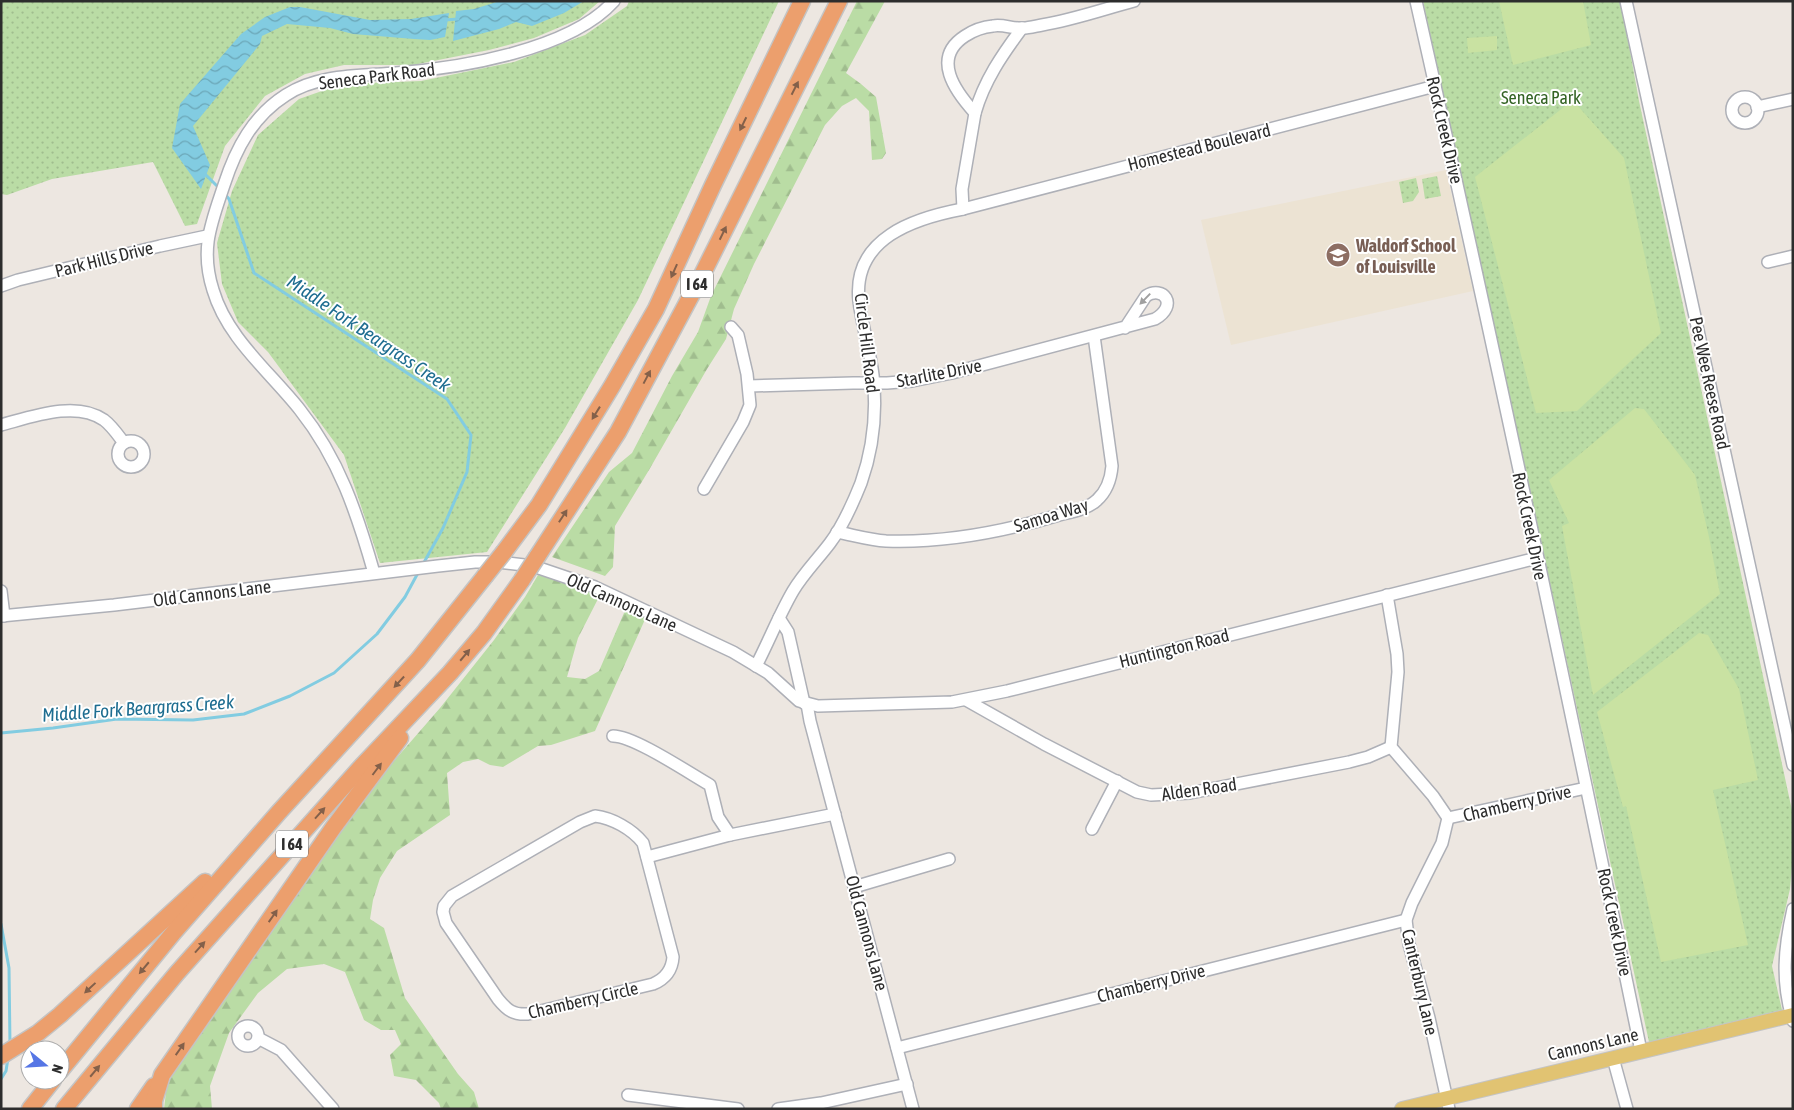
<svg xmlns="http://www.w3.org/2000/svg" width="1794" height="1110" viewBox="0 0 1794 1110" font-family="'Asap Condensed',sans-serif">
<defs>
<pattern id="grass-dots" width="8" height="8" patternUnits="userSpaceOnUse" patternTransform="scale(1.25)"><rect width="8" height="8" fill="#badca5"/><path d="M2 2h.1M6 6h.1" fill="none" stroke="#a0bd8e" stroke-width="1.8" stroke-linecap="round"/></pattern>
<pattern id="forest-firs" width="22" height="20" patternUnits="userSpaceOnUse" patternTransform="scale(1.25)"><rect width="22" height="20" fill="#badca5"/><path d="M5 1l3.5 6h-7zM16 11l3.5 6h-7z" fill="#a0bd8e"/></pattern>
<pattern id="water-waves" width="16" height="10" patternUnits="userSpaceOnUse" patternTransform="scale(1.25)"><rect width="16" height="10" fill="#82cce1"/><path d="M0 5q4-4 8 0t8 0" fill="none" stroke="#6ba6b7"/></pattern>
</defs>
<rect width="100%" height="100%" fill="#ede7e1"/>
<polygon fill="#ece3d3" points="1446,170 1473,291 1231,345 1201,220"/>
<g fill="url(#grass-dots)">
<polygon points="1,1 600,1 579,19 534,38 489,50 413,65 344,65 305,74 265,96 225,146 197,224 185,226 153,162 52,179 7,195 1,194"/>
<polygon points="629,1 779,1 638,300 565,428 487,552 380,563 344,455 268,352 238,322 222,284 217,243 232,191 258,135 299,99 342,84 421,81 514,62 585,35 627,6"/>
<polygon points="1423,1 1621,1 1639,101 1793,815 1793,855 1790,889 1772,966 1782,1010 1649,1042 1520,444"/>
<polygon points="1437,176 1441,196 1425,199 1422,179"/>
<polygon points="1416,178 1419,192 1413,201 1403,203 1399,182"/>
</g>
<g fill="url(#forest-firs)">
<polygon points="857,1 885,1 846,73 861,84 876,97 886,153 882,159 872,160 869,111 856,98 842,106 825,125 754,264 734,309 726,339 707,369 649,470 615,526 613,567 605,576 552,557 609,472 632,453 672,376 698,332 711,296"/>
<polygon points="538,575 563,582 600,595 578,638 567,677 585,679 599,671 627,606 647,615 595,731 551,745 538,746 503,767 490,765 478,759 463,762 447,773 450,815 397,851 380,878 373,900 370,919 384,928 405,998 458,1074 474,1092 479,1109 441,1109 439,1103 416,1080 394,1076 390,1055 401,1044 395,1030 381,1030 364,1020 345,972 324,964 287,969 258,993 229,1033 210,1086 212,1109 164,1109 166,1092 172,1073 367,792 440,708 494,640 525,597"/>
</g>
<g fill="#c9e2a2">
<polygon points="1499,1 1583,1 1591,45 1513,65"/>
<polygon points="1497,36 1497,50 1468,53 1467,38"/>
<polygon points="1569,103 1577,105 1624,158 1661,333 1577,411 1536,413 1475,177"/>
<polygon points="1635,408 1644,409 1695,475 1709,537 1720,594 1593,695 1562,526 1569,523 1549,480"/>
<polygon points="1699,633 1708,635 1739,689 1758,780 1713,790 1748,945 1661,962 1626,806 1623,807 1597,712"/>
</g>
<g fill="url(#water-waves)">
<polygon points="500,1 584,1 564,13 532,26 516,22 499,29 453,41 456,11 474,9"/>
<polygon points="290,7 300,7 370,20 411,19 449,13 445,37 430,40 414,39 353,34 330,28 287,24 262,36 260,44 193,126 210,165 201,189 172,148 180,104 241,34 265,17"/>
</g>
<g fill="none" stroke-linecap="round" stroke-linejoin="round">
<g stroke="#82cce1" stroke-width="3">
<polyline points="445,20 458,19"/>
<polyline points="203,172 220,189"/>
<polyline points="224,193 229,199 254,273 447,399 471,435 467,472 443,528 422,566"/>
<polyline points="1,733 53,728 117,719 193,720 244,714 290,696 334,673 377,634 405,597 419,571"/>
<polyline points="1,924 9,968 10,1045"/>
<polyline points="1,1079 6,1071 8,1058"/>
</g>
<defs>
<g id="minor">
<path d="M1416,1C1495,350 1569,701 1641,1051"/>
<polyline points="1626,1 1793,765"/>
<circle cx="1745" cy="110" r="13"/>
<polyline points="1757,107 1793,99"/>
<path d="M975,113C984,81 1002,55 1022,28"/>
<path d="M963,209L962,189L975,113C955,91 931,58 965,36C974,30 982,27 993,26C1003,24 1013,29 1023,28C1029,28 1036,26 1042,25C1073,20 1104,9 1134,1"/>
<polyline points="1768,262 1793,256"/>
<polyline points="1,286 18,280 160,246 207,236"/>
<path d="M749,386L853,383H887L912,381L952,373L1155,319C1179,305 1163,285 1146,296L1125,328"/>
<path d="M1,425C31,417 76,400 104,420C112,426 118,435 124,443"/>
<circle cx="131" cy="454" r="13"/>
<polyline points="704,489 743,422 750,405 747,374 738,335 731,327"/>
<path d="M837,532C853,535 870,540 886,541C944,543 1003,532 1059,515C1071,512 1088,509 1097,500C1107,491 1111,478 1112,466L1094,336"/>
<path d="M374,573C357,513 339,459 300,410C270,372 227,338 213,290C200,249 211,224 224,185C236,148 253,116 286,95C318,74 359,76 396,73C460,68 570,50 614,1"/>
<polyline points="1,591 4,616"/>
<polyline points="1387,595 1397,654 1398,672 1391,747 1433,796 1448,818 1442,843 1412,903 1406,920 1409,944 1429,1018 1449,1109"/>
<polyline points="1,616 114,605 438,566 475,562 498,562 533,566 595,587 733,652 768,673 799,701 818,706 952,702 1007,691 1537,558"/>
<polyline points="779,618 788,632 804,703"/>
<path d="M756,666C769,641 779,615 793,591C803,574 818,559 830,543C843,526 853,503 861,483C873,449 877,411 873,375C870,350 862,326 859,301C852,238 915,218 963,209L1435,86"/>
<polyline points="966,700 1044,744 1137,792 1151,795 1190,793 1349,762 1368,757 1391,747"/>
<polyline points="807,704 810,721 913,1109"/>
<path d="M613,736C634,736 689,773 710,785L718,817L730,835"/>
<path d="M595,816C612,818 632,829 643,843L673,957C672,971 665,979 653,984L528,1014C513,1015 507,1010 498,999L446,923L443,912L444,906L452,896L580,822Z"/>
<polyline points="1448,818 1586,788"/>
<polyline points="1092,829 1117,781"/>
<polyline points="647,857 730,835 835,814"/>
<polyline points="854,887 949,859"/>
<path d="M1793,909C1784,949 1781,981 1793,1021"/>
<circle cx="248" cy="1036" r="10"/>
<polyline points="258,1038 281,1050 333,1109"/>
<polyline points="897,1048 1406,920"/>
<polyline points="1613,1058 1627,1109"/>
<polyline points="628,1095 738,1109"/>
<polyline points="778,1109 821,1103 907,1084"/>
</g>
<polyline id="major" points="1402,1109 1793,1015"/>
<g id="highway">
<polyline points="504,552 539,505 612,386 656,309 713,185 802,1"/>
<polyline points="537,557 618,432 702,275 839,1"/>
<polyline points="1,1056 38,1033 60,1015 205,882"/>
<polyline points="60,1071 174,932 279,812 418,660 485,576"/>
<polyline points="30,1109 53,1080"/>
<polyline points="64,1109 177,973 361,767 450,673 484,633 522,580"/>
<polyline points="138,1109 154,1086"/>
<polyline points="154,1109 154,1101 162,1075 333,828 400,738"/>
</g>
</defs>
<use href="#minor" stroke="#aeb0b7" stroke-width="14"/>
<use href="#major" stroke="#c4c4c4" stroke-width="16"/>
<use href="#highway" stroke="#c4c4c4" stroke-width="19"/>
<use href="#minor" stroke="#fff" stroke-width="11"/>
<use href="#major" stroke="#e1c372" stroke-width="14"/>
<use href="#highway" stroke="#ec9f6d" stroke-width="16"/>
<defs>
<g id="highway-bridge">
<polyline points="485,576 504,552"/>
<polyline points="522,580 537,557"/>
</g>
</defs>
<use href="#highway-bridge" stroke="#c4c4c4" stroke-width="19" stroke-linecap="butt"/>
<use href="#highway-bridge" stroke="#ec9f6d" stroke-width="16"/>
</g>
<defs><path id="oneway-solid" d="M-6-.8H1V-3.2L6.5 0L1 3.2V.8H-6Z" transform="scale(1.25)"/></defs>
<g fill="#83604a">
<use href="#oneway-solid" transform="translate(795 88) rotate(-63)"/>
<use href="#oneway-solid" transform="translate(743 124) rotate(116)"/>
<use href="#oneway-solid" transform="translate(723 233) rotate(-64)"/>
<use href="#oneway-solid" transform="translate(674 271) rotate(114)"/>
<use href="#oneway-solid" transform="translate(647 377) rotate(-62)"/>
<use href="#oneway-solid" transform="translate(596 413) rotate(122)"/>
<use href="#oneway-solid" transform="translate(563 516) rotate(-57)"/>
<use href="#oneway-solid" transform="translate(465 655) rotate(-50)"/>
<use href="#oneway-solid" transform="translate(399 682) rotate(133)"/>
<use href="#oneway-solid" transform="translate(377 769) rotate(-53)"/>
<use href="#oneway-solid" transform="translate(320 813) rotate(-48)"/>
<use href="#oneway-solid" transform="translate(273 916) rotate(-55)"/>
<use href="#oneway-solid" transform="translate(200 947) rotate(-48)"/>
<use href="#oneway-solid" transform="translate(144 968) rotate(130)"/>
<use href="#oneway-solid" transform="translate(90 988) rotate(137)"/>
<use href="#oneway-solid" transform="translate(180 1049) rotate(-55)"/>
<use href="#oneway-solid" transform="translate(95 1071) rotate(-50)"/>
</g>
<use fill="#a0a0a0" href="#oneway-solid" transform="translate(1145 299) rotate(134)"/>
<defs>
<symbol id="school-disc" viewBox="-11 -11 22 22"><circle r="9.5" fill="#8d6e63" stroke="#fff"/><path d="M0-5L7-2L0 1L-7-2ZM-4 1L0 2.5L4 1V4Q0 6-4 4Z" fill="#fff"/></symbol>
</defs>
<g fill-rule="evenodd">
<use href="#school-disc" x="1324" y="241" width="28" height="28"/>
</g>
<g text-anchor="middle" dominant-baseline="central" stroke-width="4" stroke-linejoin="round" paint-order="stroke">
<g fill="#fff" stroke="#6c6c6c" stroke-width="1">
<rect x="681" y="270.5" width="32" height="27" rx="4"/>
<rect x="276" y="830.5" width="32" height="27" rx="4"/>
</g>
<g font-size="16" font-weight="bold" fill="#2d2d2d">
<text x="697" y="284">I 64</text>
<text x="292" y="844">I 64</text>
</g>
<g font-size="18" fill="#2d2d2d" stroke="#fff">
<text transform="translate(377 76) rotate(-7)">Seneca Park Road</text>
<text transform="translate(1445 130) rotate(77)">Rock Creek Drive</text>
<text transform="translate(1199 147) rotate(-14)">Homestead Boulevard</text>
<text transform="translate(104 259) rotate(-14)">Park Hills Drive</text>
<text transform="translate(867 343) rotate(83)">Circle Hill Road</text>
<text transform="translate(939 373) rotate(-11)">Starlite Drive</text>
<text transform="translate(1710 383) rotate(78)">Pee Wee Reese Road</text>
<text transform="translate(1051 515) rotate(-17)">Samoa Way</text>
<text transform="translate(1530 526) rotate(78)">Rock Creek Drive</text>
<text transform="translate(212 593) rotate(-7)">Old Cannons Lane</text>
<text transform="translate(622 602) rotate(24)">Old Cannons Lane</text>
<text transform="translate(1174 648) rotate(-14)">Huntington Road</text>
<text transform="translate(1199 789) rotate(-8)">Alden Road</text>
<text transform="translate(1517 803) rotate(-13)">Chamberry Drive</text>
<text transform="translate(1615 922) rotate(78)">Rock Creek Drive</text>
<text transform="translate(867 933) rotate(75)">Old Cannons Lane</text>
<text transform="translate(1420 982) rotate(77)">Canterbury Lane</text>
<text transform="translate(1151 983) rotate(-14)">Chamberry Drive</text>
<text transform="translate(583 1000) rotate(-13)">Chamberry Circle</text>
<text transform="translate(1593 1044) rotate(-13)">Cannons Lane</text>
</g>
<g font-size="18" fill="#336324" stroke="#fff">
<text x="1541" y="97">Seneca Park</text>
</g>
<g font-size="18" font-weight="bold" fill="#785e54" stroke="#fff" text-anchor="start">
<text x="1356" y="245">Waldorf School<tspan x="1356" dy="21">of Louisville</tspan></text>
</g>
<g font-size="19" font-style="italic" fill="#1e6d90" stroke="#fff">
<text transform="translate(369 333) rotate(34)">Middle Fork Beargrass Creek</text>
<text transform="translate(138 708) rotate(-4)">Middle Fork Beargrass Creek</text>
</g>
</g>
<rect width="1794" height="1110" fill="none" stroke="#2d2d2d" stroke-width="5"/>
<g transform="translate(45 1065) rotate(108)"><circle r="24" fill="#ffffff" stroke="#ababab"/>
<path d="M0-4L9 19L0 12L-9 19Z" fill="#5676e5"/>
<text y="-8" font-size="14" font-weight="bold" text-anchor="middle" fill="#2d2d2d">N</text>
</g>
</svg>
